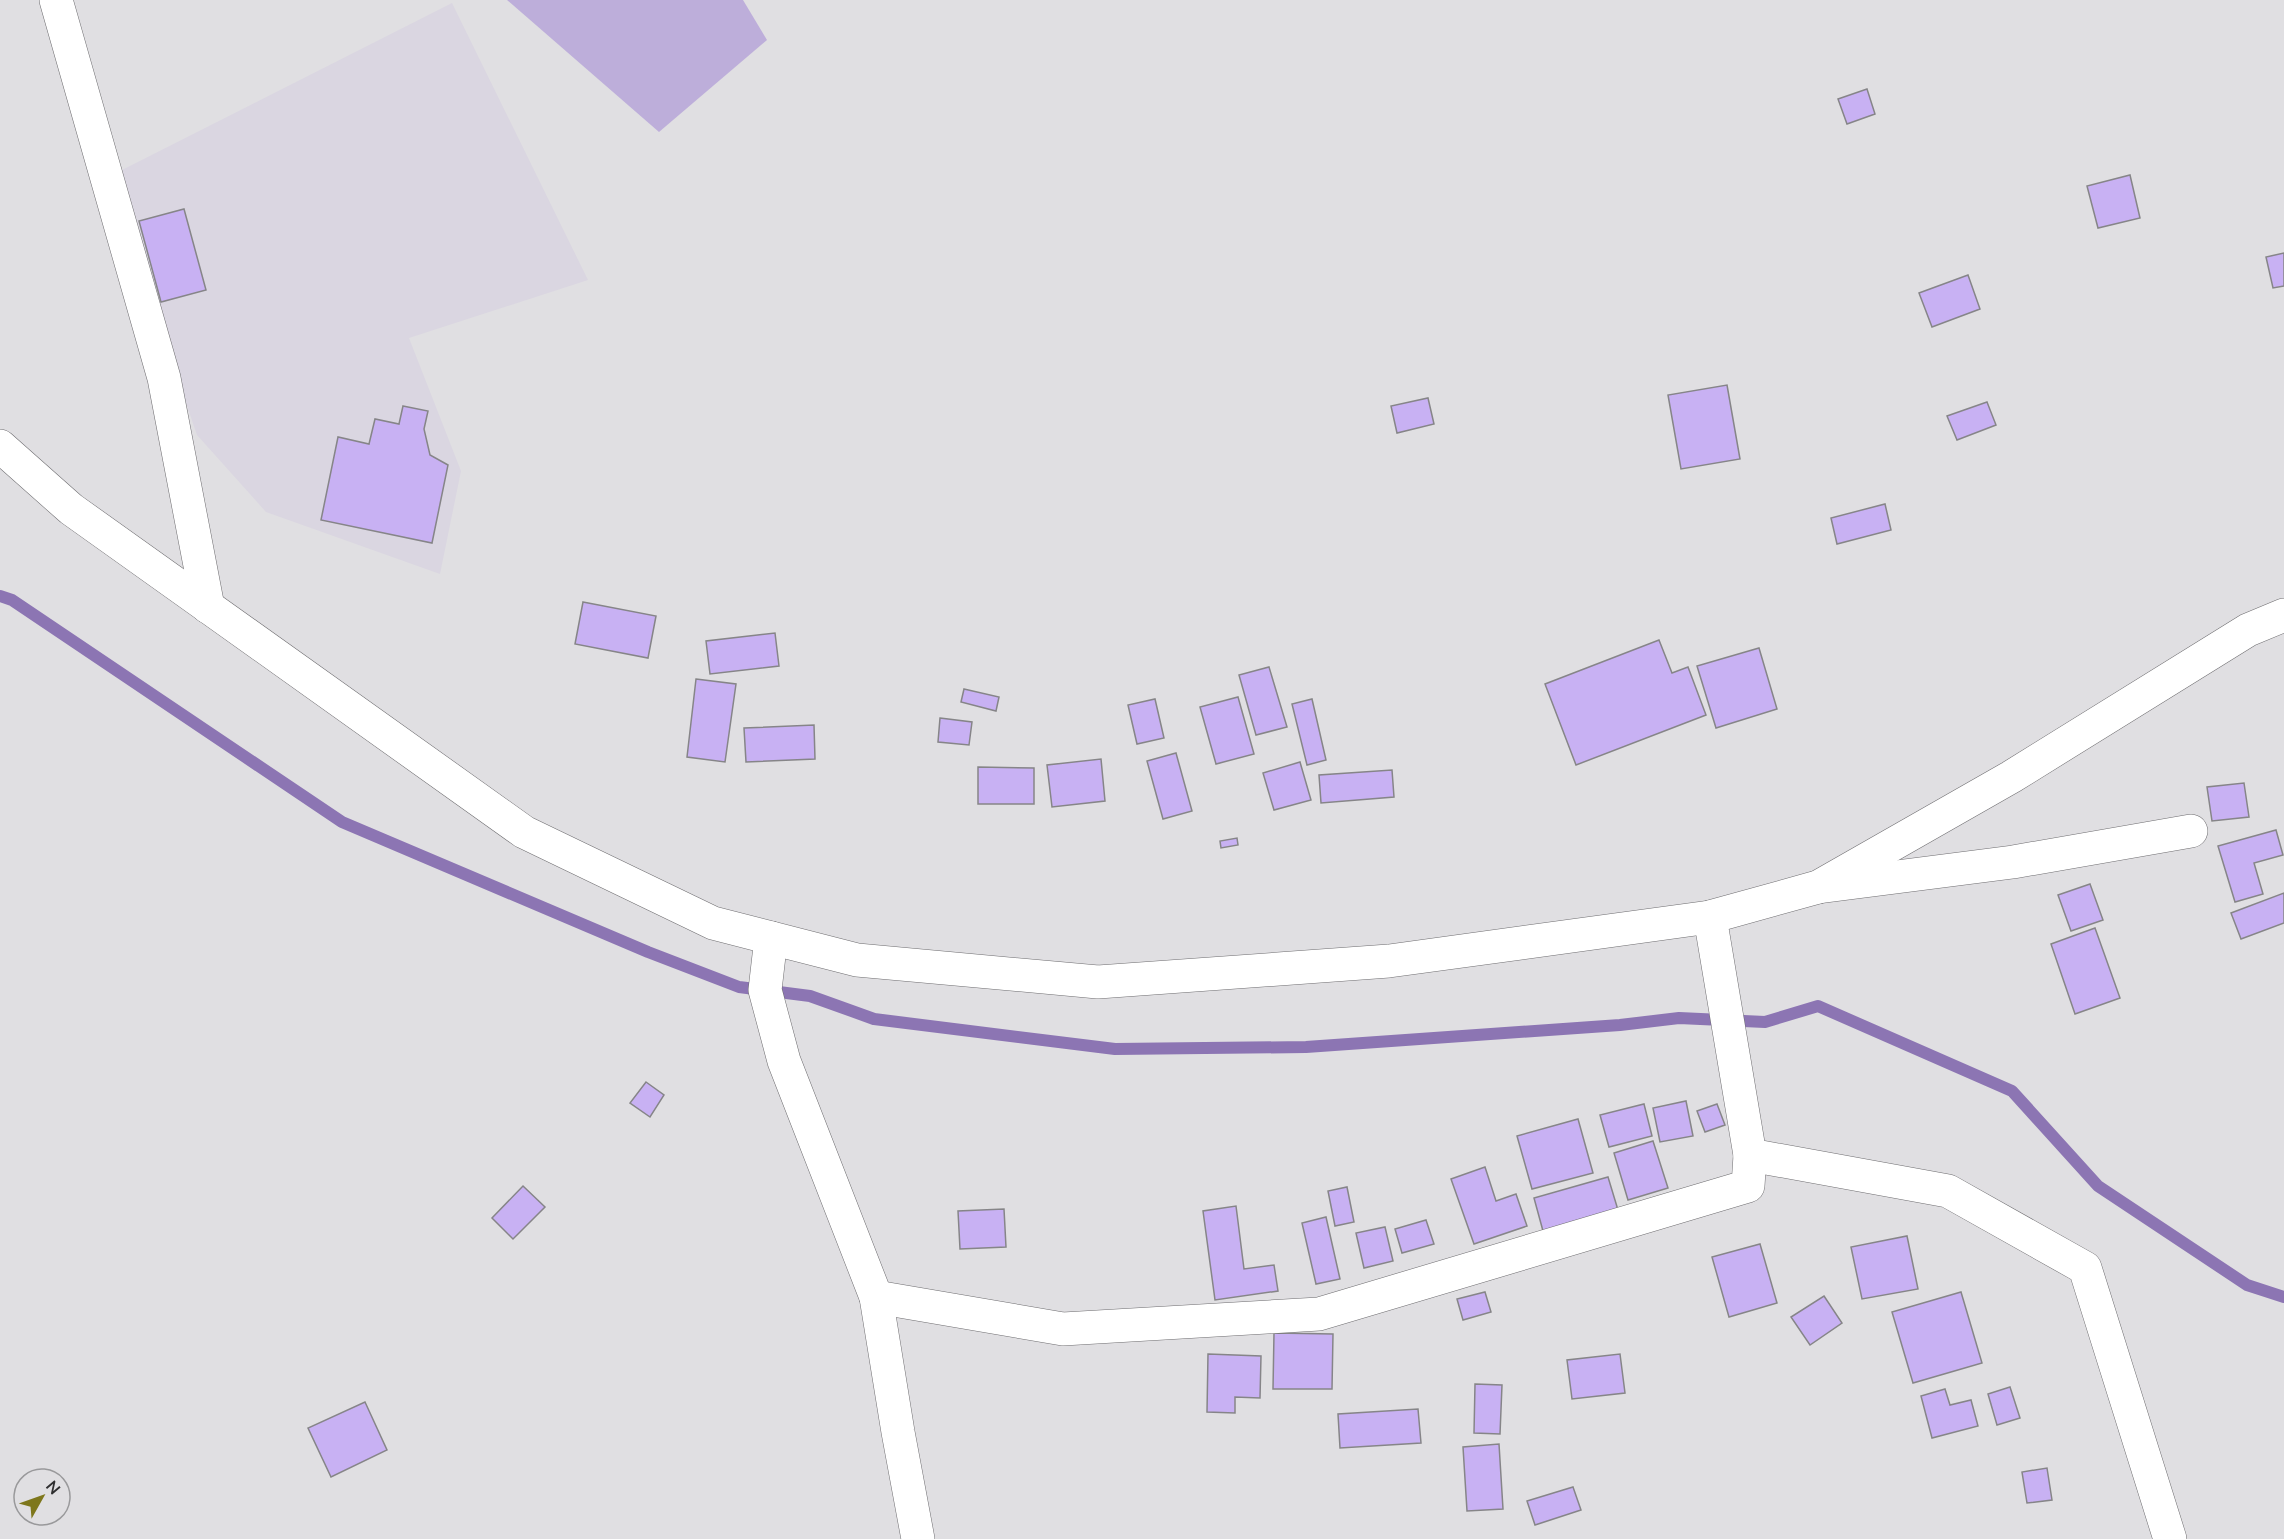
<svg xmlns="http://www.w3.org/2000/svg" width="2284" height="1539" viewBox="0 0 2284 1539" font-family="Mulish,sans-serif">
<rect width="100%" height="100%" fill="#e0dfe2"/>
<polygon fill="#dad6e1" points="452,3 588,280 409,338 461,471 440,574 266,512 197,435 153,306 122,170"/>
<polygon fill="#bdaeda" points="507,0 743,0 767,40 659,132"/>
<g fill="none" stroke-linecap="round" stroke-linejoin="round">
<polyline stroke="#8c75b3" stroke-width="12" points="0,596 12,600 342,822 648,952 739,987 810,996 874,1019 1115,1049 1306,1047 1620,1025 1679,1018 1765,1022 1818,1006 2012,1091 2098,1186 2247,1285 2284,1297"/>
</g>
<g fill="#c8b1f3" stroke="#868588" stroke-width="1.5">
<polygon points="1867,89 1875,114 1847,124 1838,99"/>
<polygon points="2130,175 2140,218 2098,228 2087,186"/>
<polygon points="184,209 206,290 161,302 139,221"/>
<polygon points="2284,253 2284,286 2273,288 2266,257"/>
<polygon points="1968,275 1980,309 1932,327 1919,293"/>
<polygon points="1727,385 1740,459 1681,469 1668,395"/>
<polygon points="1428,398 1434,424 1397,433 1391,406"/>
<polygon points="1987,402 1996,425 1957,440 1947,416"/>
<polygon points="403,406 428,411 424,429 430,455 448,465 432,543 321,520 338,437 369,444 375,419 399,424"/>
<polygon points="1885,504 1891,530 1837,544 1831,518"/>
<polygon points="583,602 656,616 648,658 575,644"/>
<polygon points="775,633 779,666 710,674 706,641"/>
<polygon points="1659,640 1672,673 1688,667 1706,715 1576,765 1545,684"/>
<polygon points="1759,648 1777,709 1716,728 1697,666"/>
<polygon points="1269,667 1287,727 1256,735 1239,675"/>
<polygon points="696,679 736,684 725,762 687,757"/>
<polygon points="964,689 999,697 996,711 961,702"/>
<polygon points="1238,697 1254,754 1216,764 1200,707"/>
<polygon points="1155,699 1164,738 1137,744 1128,705"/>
<polygon points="1312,699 1326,760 1307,765 1292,704"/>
<polygon points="940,718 972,722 969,745 938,742"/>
<polygon points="814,725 815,759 746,762 744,728"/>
<polygon points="1176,753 1192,811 1163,819 1147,761"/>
<polygon points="1101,759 1105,801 1052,807 1047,765"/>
<polygon points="1300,762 1311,800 1274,810 1263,773"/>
<polygon points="978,767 1034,768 1034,804 978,804"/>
<polygon points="1392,770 1394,797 1321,803 1319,775"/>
<polygon points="2244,783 2249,817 2212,821 2207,787"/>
<polygon points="2276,830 2283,855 2254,863 2263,894 2235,902 2218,846"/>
<polygon points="1237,838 1238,845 1221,848 1220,841"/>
<polygon points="2090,884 2103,920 2071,931 2058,895"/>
<polygon points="2284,893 2284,923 2241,939 2231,913"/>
<polygon points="2095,928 2120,998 2075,1014 2051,944"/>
<polygon points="646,1082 664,1095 650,1117 630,1103"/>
<polygon points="1686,1101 1693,1136 1660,1142 1653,1108"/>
<polygon points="1644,1104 1652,1136 1609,1147 1600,1115"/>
<polygon points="1717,1104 1725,1125 1705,1132 1697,1111"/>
<polygon points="1578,1119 1593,1173 1532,1189 1517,1136"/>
<polygon points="1653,1141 1668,1188 1628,1200 1614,1153"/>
<polygon points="1485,1167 1496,1201 1516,1194 1527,1226 1474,1244 1451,1179"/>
<polygon points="1608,1177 1618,1210 1543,1231 1534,1198"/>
<polygon points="523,1186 545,1207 513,1239 492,1218"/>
<polygon points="1347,1187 1354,1222 1335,1226 1328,1191"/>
<polygon points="1236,1206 1244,1269 1274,1265 1278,1291 1215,1300 1203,1211"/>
<polygon points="1004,1209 1006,1247 960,1249 958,1211"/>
<polygon points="1326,1217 1340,1279 1316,1284 1302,1223"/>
<polygon points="1426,1220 1434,1244 1402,1253 1395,1229"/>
<polygon points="1385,1227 1393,1261 1364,1268 1356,1233"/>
<polygon points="1907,1236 1918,1289 1862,1299 1851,1247"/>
<polygon points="1760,1244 1777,1303 1729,1317 1712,1257"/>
<polygon points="1485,1292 1491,1312 1463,1320 1457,1299"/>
<polygon points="1961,1292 1982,1363 1913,1383 1892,1312"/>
<polygon points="1824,1296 1842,1323 1810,1345 1791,1317"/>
<polygon points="1274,1333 1333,1334 1332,1389 1273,1389"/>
<polygon points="1208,1354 1261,1356 1260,1398 1235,1397 1235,1413 1207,1412"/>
<polygon points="1620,1354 1625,1393 1572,1399 1567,1360"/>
<polygon points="1475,1384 1502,1385 1500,1434 1474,1433"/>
<polygon points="2010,1387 2020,1418 1997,1425 1988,1394"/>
<polygon points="1945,1389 1950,1405 1971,1400 1978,1426 1932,1438 1921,1396"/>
<polygon points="365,1402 387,1450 331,1477 308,1428"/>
<polygon points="1418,1409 1421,1443 1340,1448 1338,1414"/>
<polygon points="1499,1444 1503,1509 1467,1511 1463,1447"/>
<polygon points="2047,1468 2052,1500 2027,1503 2022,1472"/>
<polygon points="1573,1487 1581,1510 1535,1525 1527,1501"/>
</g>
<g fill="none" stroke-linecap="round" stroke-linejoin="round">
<defs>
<g id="minor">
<polyline points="56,0 164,378 208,607"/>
<polyline points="1818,887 2013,862 2191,831"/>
<polyline points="1710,917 1750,1155 1948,1191 2085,1268 2170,1539"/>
<polyline points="771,938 765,990 784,1061 876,1297 898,1432 918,1539"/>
<polyline points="876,1297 1063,1329 1319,1314 1748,1186 1750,1155"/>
</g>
<polyline id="major" points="0,446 71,509 524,832 713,923 857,960 1098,982 1389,961 1710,917 1818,887 2011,777 2248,630 2284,615"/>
</defs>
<use href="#minor" stroke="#6e6d70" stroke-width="34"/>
<use href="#major" stroke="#6e6d70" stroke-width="34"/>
<use href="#minor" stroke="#fff" stroke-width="33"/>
<use href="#major" stroke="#fff" stroke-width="33"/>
</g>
<g transform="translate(42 1497) rotate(50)"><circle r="28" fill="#e0dfe2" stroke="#99999b" stroke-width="1.5"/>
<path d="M0-4.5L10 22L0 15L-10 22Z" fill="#7e771c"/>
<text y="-9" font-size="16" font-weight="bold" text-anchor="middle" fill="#2f2f30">N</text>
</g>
</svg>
